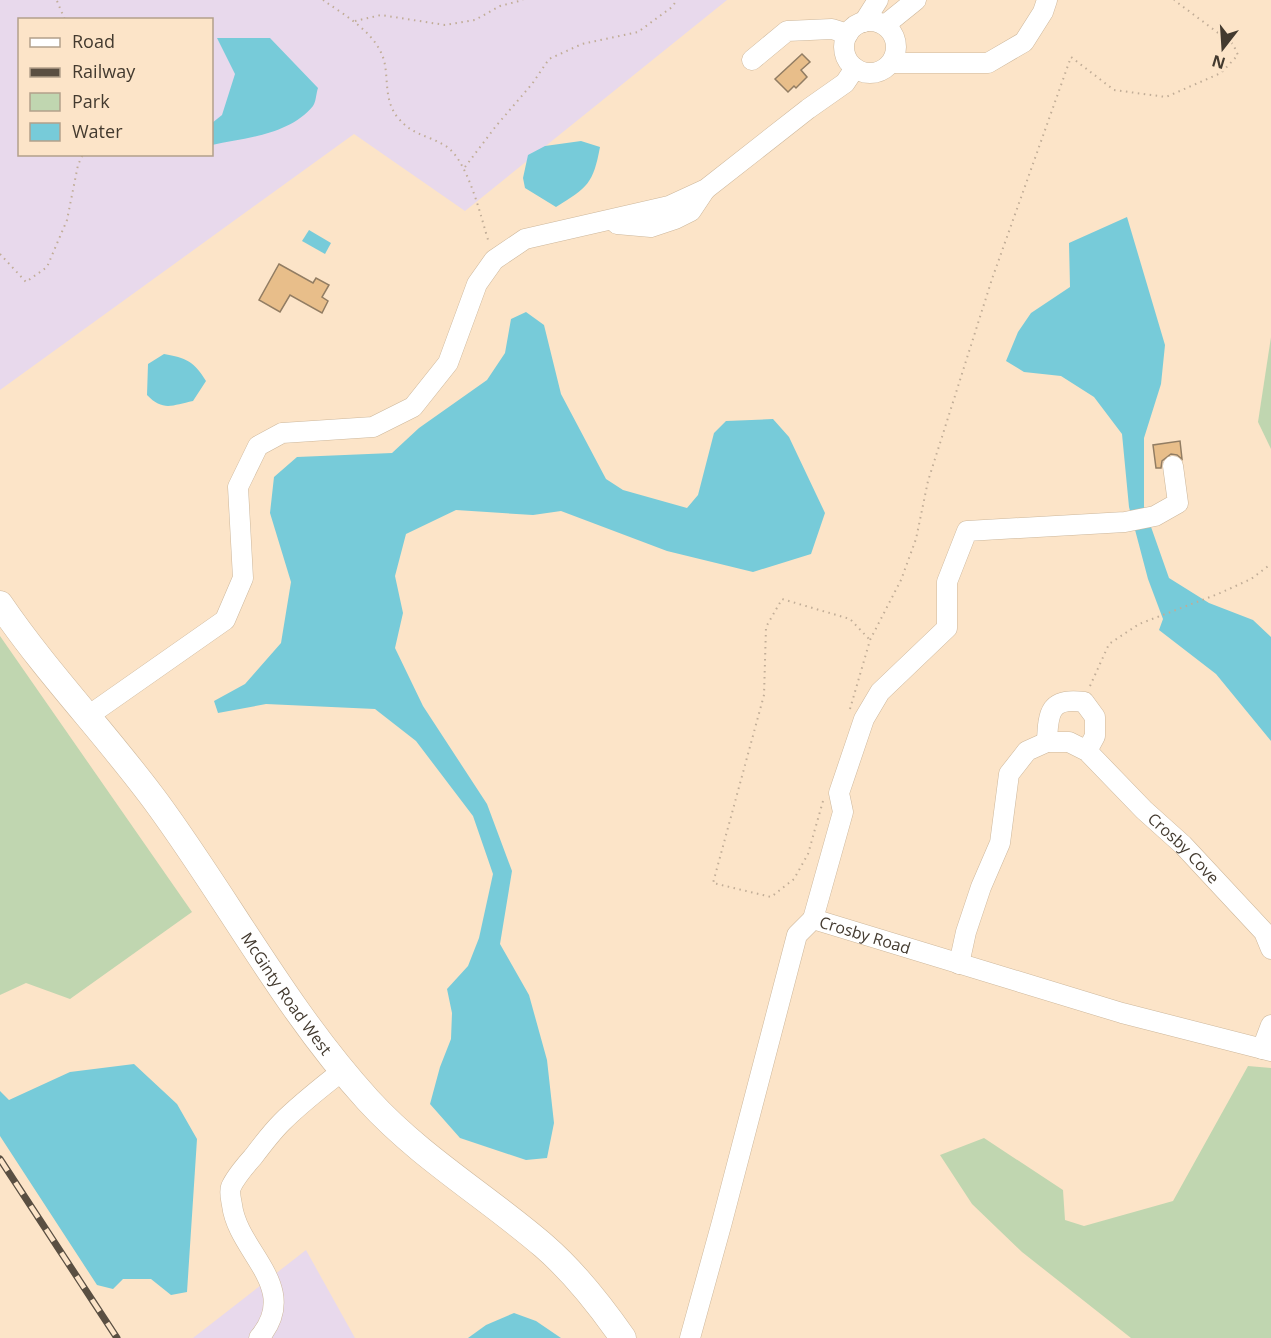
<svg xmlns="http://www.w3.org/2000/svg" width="1271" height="1338" viewBox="0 0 1271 1338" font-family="'Open Sans',sans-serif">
<rect width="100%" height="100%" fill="#fce4c8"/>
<g fill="#e8d9ec" fill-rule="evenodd">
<path d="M0,0H727L465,211L354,134L0,390ZM20,20H212V154H20Z"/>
<polygon points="306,1250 355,1338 193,1338"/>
</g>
<g fill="#c0d6b0">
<polygon points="1271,337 1271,449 1258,422"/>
<polygon points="0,636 192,912 70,999 26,983 0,995"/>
<polygon points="1248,1066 1271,1068 1271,1338 1131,1338 1022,1252 972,1204 940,1155 984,1138 1063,1190 1065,1220 1084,1226 1173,1201"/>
</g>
<g fill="#77cbd9">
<path d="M217,38H270L318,88C316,94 316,102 313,106C289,135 245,138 212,145V123L222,115L235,74Z"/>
<path d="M581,141L600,147C593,184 588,187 556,207L525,188L523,178L528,155L545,146Z"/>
<polygon points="1127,217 1165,345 1161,384 1144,438 1144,507 1169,578 1209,603 1253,620 1271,637 1271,741 1216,674 1159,630 1163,619 1148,579 1129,507 1122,434 1094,397 1061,376 1024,372 1006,361 1018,332 1031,313 1070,287 1069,243"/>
<polygon points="309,230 331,243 325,254 302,241"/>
<polygon points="526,312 544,325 561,394 606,479 623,490 687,508 698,495 714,433 726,421 773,419 789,437 825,513 811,554 753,572 667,551 561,511 533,515 456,510 406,534 395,576 403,613 395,648 423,706 487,804 512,871 500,944 529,995 547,1060 554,1123 547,1158 526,1160 460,1138 430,1104 440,1067 451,1039 452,1013 447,989 468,966 479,938 493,874 473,816 416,741 375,709 266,704 218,713 214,701 245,684 281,643 291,582 270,513 274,477 297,457 392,453 419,428 487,380 505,353 511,319"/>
<path d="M164,354C186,358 194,361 206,381L193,401C173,405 163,412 147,395L148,364Z"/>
<polygon points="134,1064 177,1104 197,1139 187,1292 171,1295 151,1279 123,1279 113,1289 97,1285 0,1136 0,1091 9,1100 70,1072"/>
<polygon points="514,1313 536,1321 561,1338 468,1338 486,1325"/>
</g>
<g fill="#e8be8a" stroke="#927d63" stroke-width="1.5">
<polygon points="802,54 810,62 801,70 807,77 796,88 794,86 788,92 775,79"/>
<polygon points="279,264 313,283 316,278 329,285 322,297 328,301 322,313 290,295 280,312 259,300"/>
<polygon points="1180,441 1182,459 1177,455 1171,454 1162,461 1161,468 1156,468 1153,445"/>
</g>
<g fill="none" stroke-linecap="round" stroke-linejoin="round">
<defs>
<g id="minor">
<circle cx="870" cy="47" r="26"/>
<polyline points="864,22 878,0"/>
<polyline points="885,25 916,0"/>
<polyline points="752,60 787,31 832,29 848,34"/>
<polyline points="892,63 988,63 1024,42 1043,12 1047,0"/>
<polyline points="617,224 651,227 675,219 691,211 705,190"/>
<polyline points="88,716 225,620 243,578 238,487 258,446 282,433 373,427 413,407 448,363 477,284 494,260 525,239 669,206 706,189 808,109 845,83 855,68"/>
<path d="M1047,742C1048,712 1050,697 1084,702L1095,717V736L1087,751"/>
<polyline points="813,919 843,812 839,793 864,719 880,692 947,628 947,582 967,531 1125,522 1155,516 1178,503 1173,466"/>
<path id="s1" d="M959,964L966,932L981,887L1000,843L1009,774L1027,751L1047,742H1069L1087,751L1144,810L1183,845L1264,932L1271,949"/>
<polyline points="1262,1049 1271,1025"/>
<path d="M259,1338C302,1287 238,1253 232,1205C231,1199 229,1192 231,1187C236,1176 245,1166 253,1157C262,1145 272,1132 282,1122C301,1103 322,1087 342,1071"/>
<path id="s2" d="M690,1338L722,1222L797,935L813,919L1122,1013L1271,1051"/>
</g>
<g id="major">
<path id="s3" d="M0,604C47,673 107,735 157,803C229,901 286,1010 368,1100C420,1157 486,1196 544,1246C574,1272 600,1305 623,1338"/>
</g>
</defs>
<use href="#minor" stroke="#cdb79b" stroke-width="21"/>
<use href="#major" stroke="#cdb79b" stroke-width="27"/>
<g stroke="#c1ad97" stroke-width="2" stroke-dasharray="1.5 4.5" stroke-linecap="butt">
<path d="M323,0C346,16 380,35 385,65C388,83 385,102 398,118C414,136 425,134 444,145C468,158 481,218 489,243"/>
<polyline points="57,1 65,20"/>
<polyline points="355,21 381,15 445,25 475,20 500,6 523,0"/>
<polyline points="465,167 496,126 532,84 549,59 582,44 638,32 672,7 677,0"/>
<polyline points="0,254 26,282 47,267 67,220 78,165 83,154"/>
<polyline points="1090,686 1109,644 1139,624 1218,594 1251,579 1271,564"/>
<polyline points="850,709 870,640 901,580 916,539 928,481 992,279 1071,57 1114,90 1166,97 1221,73 1238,55 1233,44 1174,0"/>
<polyline points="823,801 808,854 794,879 771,897 713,883 764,695 766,627 782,599 850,619 870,640"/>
</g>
<use href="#minor" stroke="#fff" stroke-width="20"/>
<use href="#major" stroke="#fff" stroke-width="26"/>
<defs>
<polyline id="rail" points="0,1159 117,1338"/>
</defs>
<use href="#rail" stroke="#5a4f42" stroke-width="7"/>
<use href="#rail" stroke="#fce4c8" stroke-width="4.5" stroke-dasharray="14" stroke-linecap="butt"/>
</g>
<g text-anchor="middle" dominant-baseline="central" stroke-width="4.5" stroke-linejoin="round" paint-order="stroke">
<g font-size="16" fill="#433a2f" stroke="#fce4c8">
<text stroke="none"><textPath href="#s1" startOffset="428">Crosby Cove</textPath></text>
<text stroke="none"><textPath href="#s2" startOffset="494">Crosby Road</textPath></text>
<text stroke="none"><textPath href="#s3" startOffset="484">McGinty Road West</textPath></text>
</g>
</g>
<rect x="18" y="18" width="195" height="138" fill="#fce4c8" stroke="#b2a08b" stroke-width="1.5"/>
<rect x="30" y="38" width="30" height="9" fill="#ffffff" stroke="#b2a08b" stroke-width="1.5"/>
<text x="72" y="48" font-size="18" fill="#433a2f">Road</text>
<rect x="30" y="68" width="30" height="9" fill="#5a4f42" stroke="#b2a08b" stroke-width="1.5"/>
<text x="72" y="78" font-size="18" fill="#433a2f">Railway</text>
<rect x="30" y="93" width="30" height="18" fill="#c0d6b0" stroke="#b2a08b" stroke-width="1.5"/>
<text x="72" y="108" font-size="18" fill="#433a2f">Park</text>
<rect x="30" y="123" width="30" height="18" fill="#77cbd9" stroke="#b2a08b" stroke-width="1.5"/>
<text x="72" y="138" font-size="18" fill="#433a2f">Water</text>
<g transform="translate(1223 48) rotate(197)" stroke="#fce4c8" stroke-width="4.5" paint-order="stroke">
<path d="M0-4.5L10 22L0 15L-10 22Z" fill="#433a2f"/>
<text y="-9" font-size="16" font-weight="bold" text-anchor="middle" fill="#433a2f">N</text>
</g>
</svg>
